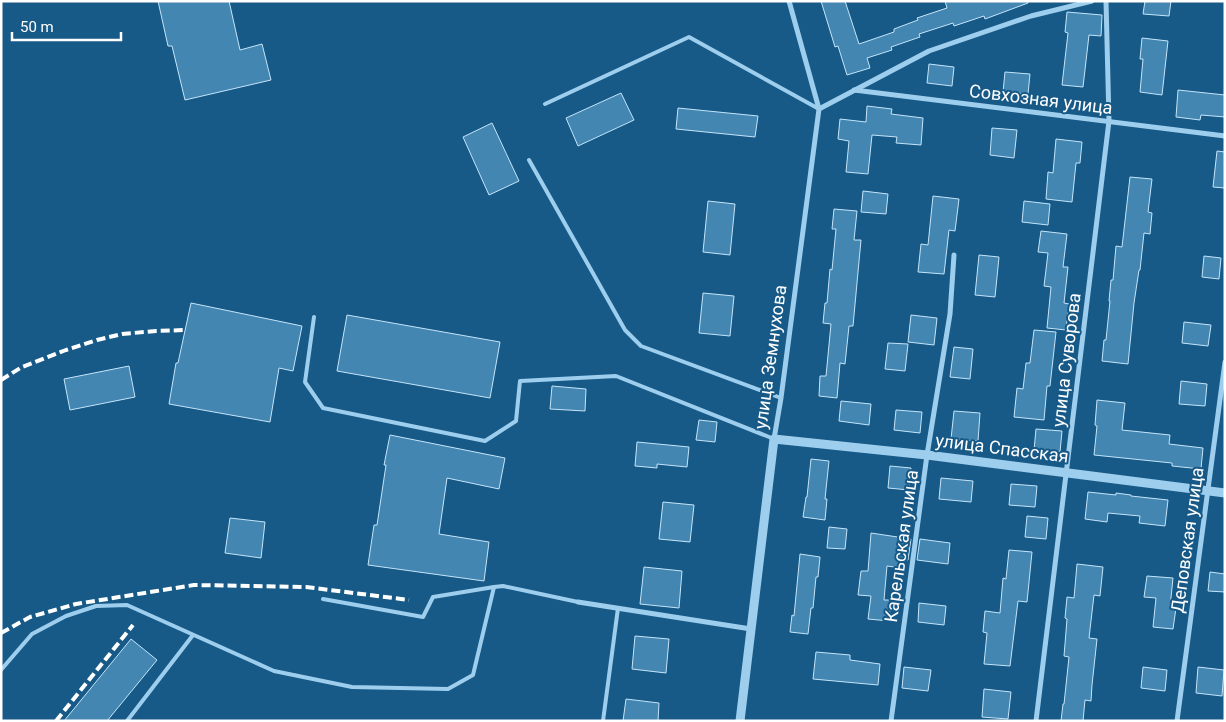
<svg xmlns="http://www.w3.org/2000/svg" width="1226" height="722" viewBox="0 0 1226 722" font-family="Roboto,sans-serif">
<rect width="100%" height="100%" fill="#175987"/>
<g fill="#4486b2" stroke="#c4e5fa">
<polygon points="158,1 229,1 240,50 262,44 271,80 185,100 172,46 168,46"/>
<polygon points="821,1 845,1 859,44 894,32 894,29 918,20 917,18 947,8 945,1 1028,1 1028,3 985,19 984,16 954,26 953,23 919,34 920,37 891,47 892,50 867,58 870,68 847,75 838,46 835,47"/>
<polygon points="1145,1 1171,1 1169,16 1143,14"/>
<polygon points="1067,12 1102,15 1101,36 1089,35 1083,87 1062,85 1068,33 1065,32"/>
<polygon points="1142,38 1168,41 1162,95 1140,92 1143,59 1140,59"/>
<polygon points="929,64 954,67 952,86 927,83"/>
<polygon points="1005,72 1030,74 1028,94 1003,92"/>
<polygon points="1178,90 1225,95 1225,117 1201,115 1200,120 1176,117"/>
<polygon points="621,93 634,120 578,146 566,118"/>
<polygon points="867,106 892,109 891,114 923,118 921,145 896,143 897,137 872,135 868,174 846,172 849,141 838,139 840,119 866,122"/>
<polygon points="678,108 758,116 755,137 676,129"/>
<polygon points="492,123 519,181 489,195 463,137"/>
<polygon points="992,128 1017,130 1014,158 990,155"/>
<polygon points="1056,139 1082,142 1080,163 1076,163 1072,202 1046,199 1048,172 1053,173"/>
<polygon points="1217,151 1225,152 1225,188 1213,187"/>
<polygon points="1130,177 1152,179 1148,212 1152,213 1150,234 1144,233 1140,270 1139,270 1134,303 1128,364 1102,361 1104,340 1106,340 1110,301 1109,301 1111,280 1113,280 1116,246 1122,247"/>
<polygon points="863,191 888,194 886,214 861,212"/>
<polygon points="933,196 959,199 955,231 949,230 944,274 918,272 921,244 928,245"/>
<polygon points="708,201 735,204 730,255 703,252"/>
<polygon points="1024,201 1050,204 1048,225 1022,222"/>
<polygon points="834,209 857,211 854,240 861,240 853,326 849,326 845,364 840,363 837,398 819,396 820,376 826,376 831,324 823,323 825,303 827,303 830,269 832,270 836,229 832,229"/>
<polygon points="1041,231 1067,234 1063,267 1068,267 1064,303 1069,304 1066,330 1047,328 1051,287 1044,286 1048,253 1038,252"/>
<polygon points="979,255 999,257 995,297 975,295"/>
<polygon points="1204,256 1221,258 1219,279 1202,277"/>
<polygon points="703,293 734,296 730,336 699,333"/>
<polygon points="191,303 302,326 293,371 279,368 270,422 169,404 176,363 178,363"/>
<polygon points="347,315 500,342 490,398 337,371"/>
<polygon points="911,315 937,318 934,345 908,342"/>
<polygon points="1184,322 1211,325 1208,346 1182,343"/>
<polygon points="1034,330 1056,332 1050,386 1047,386 1044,420 1014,417 1017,388 1023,389 1026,363 1030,363"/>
<polygon points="888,343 908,344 905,371 885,369"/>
<polygon points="954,347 973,349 970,379 950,377"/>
<polygon points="129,366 135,397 70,410 64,379"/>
<polygon points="1181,381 1207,384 1205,406 1179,404"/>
<polygon points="552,386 586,389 585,411 550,409"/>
<polygon points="1097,400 1125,403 1122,430 1170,435 1169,444 1203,448 1201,469 1172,466 1172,463 1094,455 1097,426 1095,425"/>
<polygon points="841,401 871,404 869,425 839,421"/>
<polygon points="896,410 922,412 920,433 894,430"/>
<polygon points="954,411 980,413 978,441 951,439"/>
<polygon points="699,420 717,422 715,442 696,440"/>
<polygon points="1036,429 1062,431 1060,452 1034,450"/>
<polygon points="390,435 505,458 499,489 447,478 439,534 489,542 484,581 368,565 374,525 377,525 386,465 384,465"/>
<polygon points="637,442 689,447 687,467 657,464 657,468 635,466"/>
<polygon points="811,459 829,461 825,499 827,499 825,520 803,517 806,497 807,497"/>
<polygon points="890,466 911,468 909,490 888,488"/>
<polygon points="941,478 973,481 971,502 939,499"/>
<polygon points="1011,484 1037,486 1035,507 1009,505"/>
<polygon points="1088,492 1116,495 1116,493 1131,495 1131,496 1168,500 1165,526 1139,523 1140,516 1108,513 1107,522 1085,519"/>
<polygon points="663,502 694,505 690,542 659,539"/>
<polygon points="1027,516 1048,518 1046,539 1025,537"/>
<polygon points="230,518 265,522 261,558 225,553"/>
<polygon points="829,527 847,529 845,549 827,548"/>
<polygon points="871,533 911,539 908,560 903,559 902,568 887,566 884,600 891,600 889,621 868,619 871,596 858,595 861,571 868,571"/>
<polygon points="920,539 950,543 948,564 917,560"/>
<polygon points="1009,550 1032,552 1027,602 1018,601 1010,666 984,664 987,633 983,632 985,611 1000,613 1003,578 1006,579"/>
<polygon points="800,554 820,557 818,577 816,577 813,608 811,608 808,634 790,632 792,615 794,616"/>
<polygon points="1077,564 1103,567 1100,596 1094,595 1089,638 1097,639 1092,685 1091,701 1085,700 1083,721 1061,721 1063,704 1064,704 1069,657 1064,656 1067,619 1065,618 1067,597 1074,598"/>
<polygon points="644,567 682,571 679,608 640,604"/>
<polygon points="1210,572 1225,574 1225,592 1208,591"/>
<polygon points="1147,576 1173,578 1170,607 1176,608 1173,629 1153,627 1156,598 1144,597"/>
<polygon points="919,603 946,606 944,625 918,622"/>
<polygon points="635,636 669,639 666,673 632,669"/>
<polygon points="131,639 157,660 107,721 64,721"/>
<polygon points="816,652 850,655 850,660 880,664 878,685 813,679"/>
<polygon points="904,667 931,670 928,691 902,688"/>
<polygon points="1143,667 1167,670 1165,691 1141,688"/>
<polygon points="1198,667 1224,670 1222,696 1196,693"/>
<polygon points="984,689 1011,692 1008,719 982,717"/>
<polygon points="626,699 659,703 658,721 623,721"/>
</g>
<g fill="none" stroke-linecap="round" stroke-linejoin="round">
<g stroke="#9eceed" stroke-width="4">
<polyline points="545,104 689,37 819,109"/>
<polyline points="529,160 625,330 641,346 781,398"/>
<polyline points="314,317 305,382 323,408 485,441 516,421 520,381 616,376 774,439"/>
<polyline points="323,599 423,617 433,597 494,587 503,586 578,602"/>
<polyline points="1,670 32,634 66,616 96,606 127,605 274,671 352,687 448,689 473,675 494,587"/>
<polyline points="127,721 193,635"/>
<polyline points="603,721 618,608"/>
</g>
<g stroke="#9eceed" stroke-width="5">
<polyline points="854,90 1225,136"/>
<polyline points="819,109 929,51 1031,16 1092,1"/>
<polyline points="774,439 781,398 819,109 789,1"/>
<polyline points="578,602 751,629"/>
<polyline points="891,721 927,455 950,314 954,255"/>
<polyline points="1036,721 1109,121 1106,1"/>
<polyline points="1177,721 1225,362"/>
</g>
<polyline stroke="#9eceed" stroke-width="9" points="740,721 774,439 927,455 1225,493"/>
<g stroke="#fff" stroke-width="4" stroke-dasharray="9 4" stroke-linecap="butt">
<polyline points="1,380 22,367 66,350 97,340 122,334 156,331 185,330"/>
<polyline points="1,633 30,617 76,604 194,585 306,587 409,600"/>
<polyline points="56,721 133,625"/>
</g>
</g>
<g text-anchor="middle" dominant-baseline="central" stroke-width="4" stroke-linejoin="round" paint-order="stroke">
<g font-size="18" fill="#fff" stroke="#175987">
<text transform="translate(1041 99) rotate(7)">Совхозная улица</text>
<text transform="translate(770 357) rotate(-82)">улица Земнухова</text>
<text transform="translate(1066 360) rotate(-83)">улица Суворова</text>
<text transform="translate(1002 448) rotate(7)">улица Спасская</text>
<text transform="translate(1187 540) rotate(-82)">Деповская улица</text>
<text transform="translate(901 546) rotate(-82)">Карельская улица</text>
</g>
</g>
<rect width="1226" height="722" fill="none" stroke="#ffffff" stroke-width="5"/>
<path d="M12 32v8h109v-8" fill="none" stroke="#ffffff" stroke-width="2.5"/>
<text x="20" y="32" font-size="15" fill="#ffffff" stroke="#175987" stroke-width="4" paint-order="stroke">50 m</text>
</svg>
